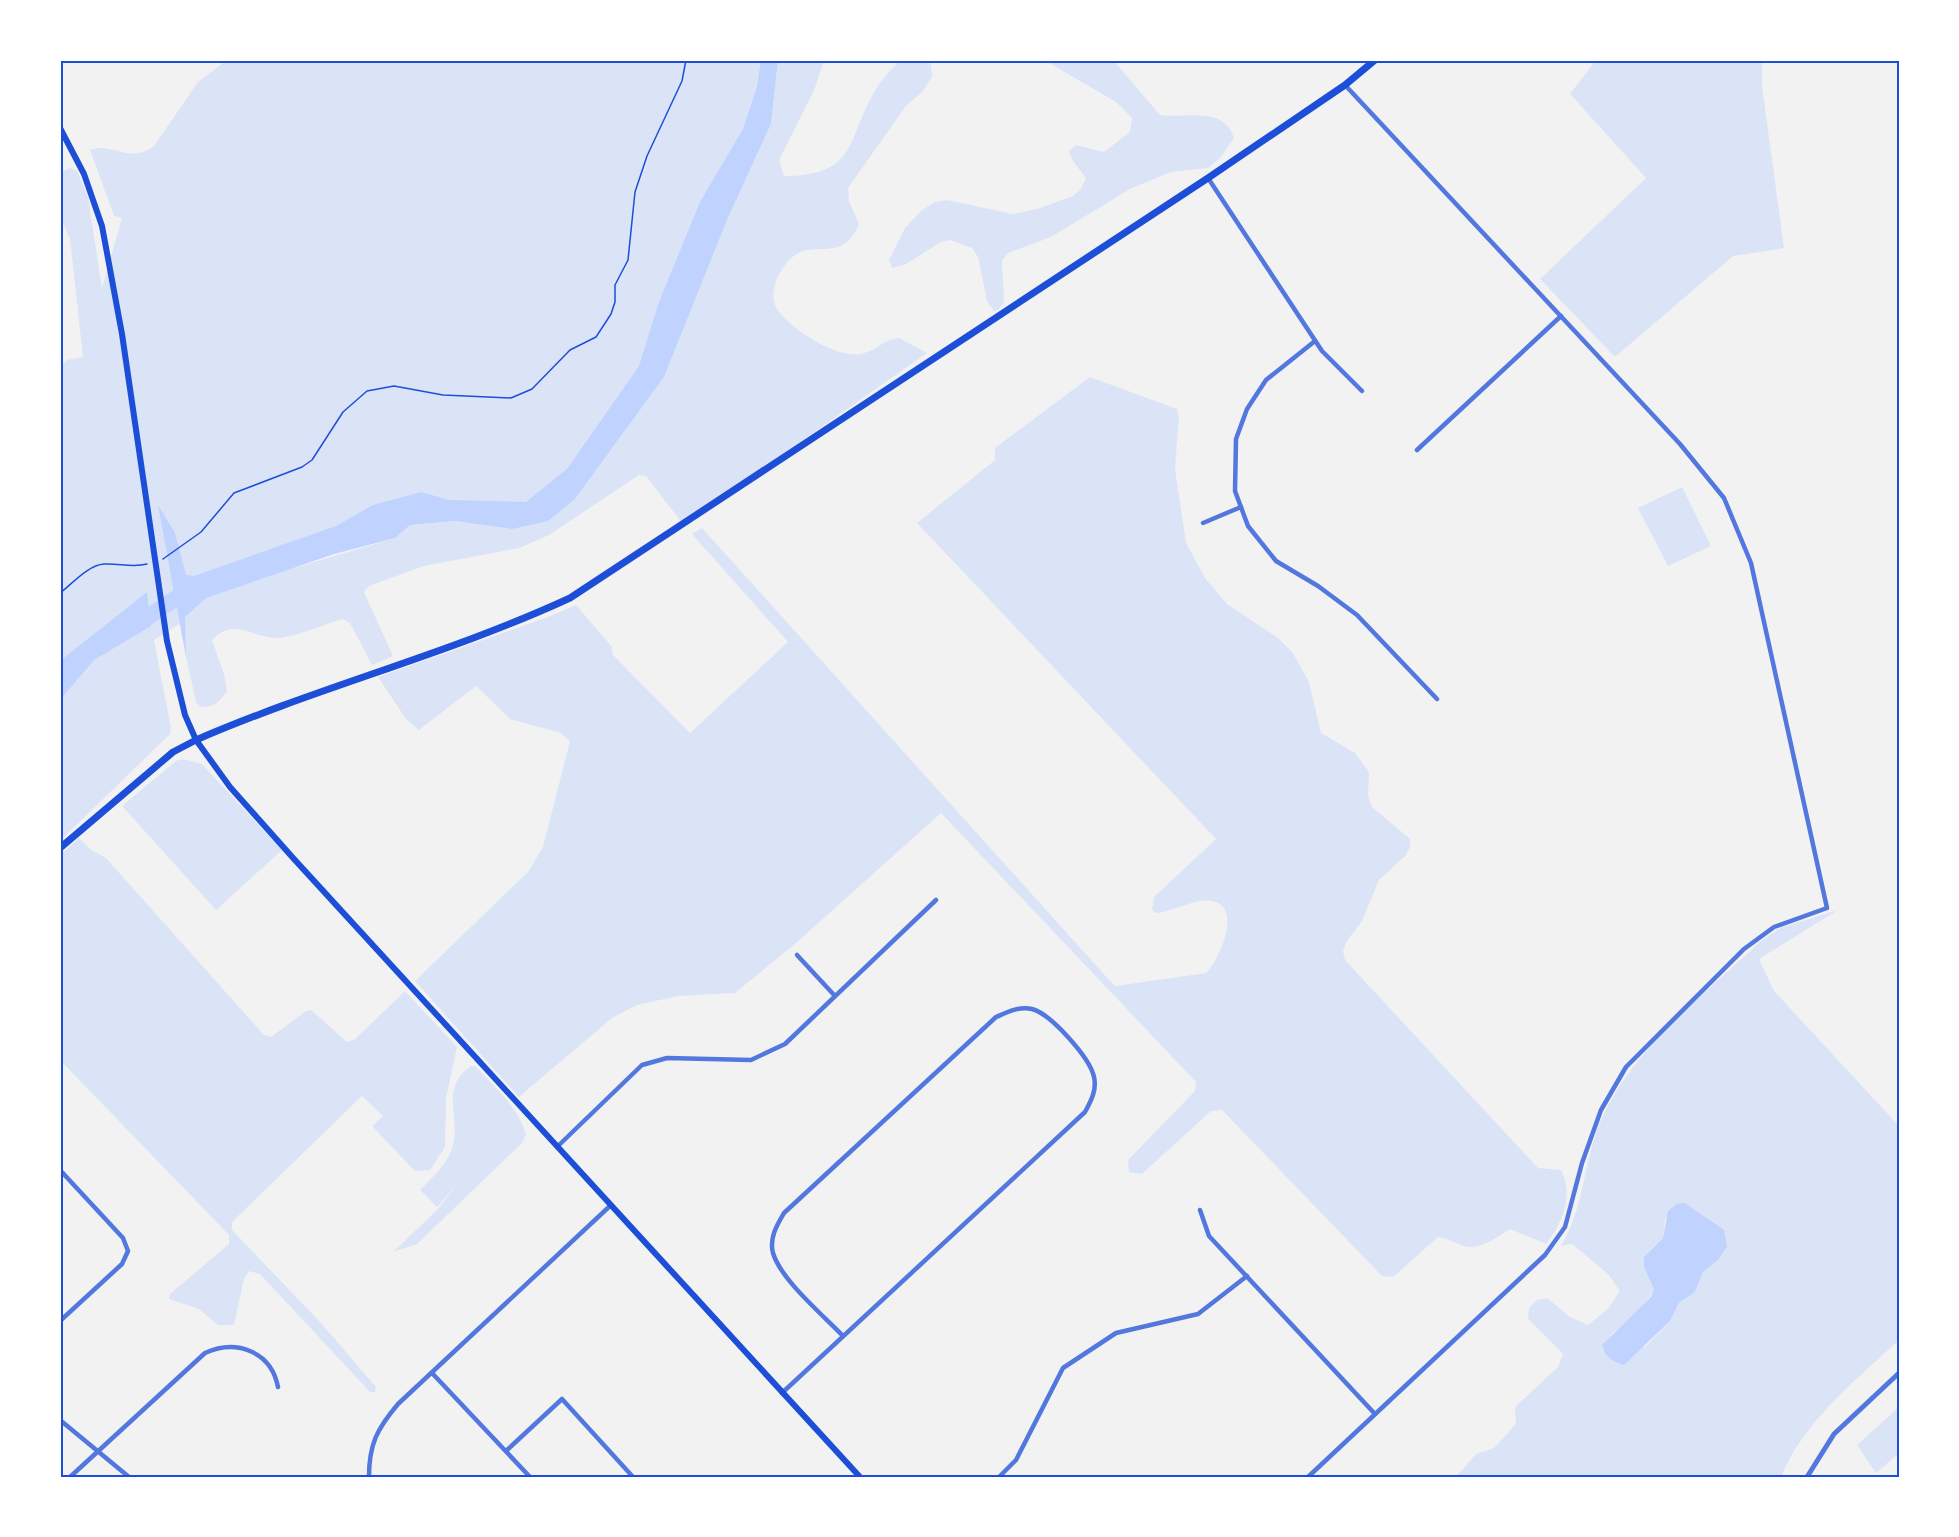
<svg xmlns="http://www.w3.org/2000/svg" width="1959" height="1537" viewBox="0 0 1959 1537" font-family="Georgia,serif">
<rect width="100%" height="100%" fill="#f2f2f2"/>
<g fill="#dbe4f7" fill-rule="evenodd">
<path d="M227,60H777L692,280L574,486L523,511L384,516L294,568L395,538L410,525L455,521L512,529L575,499L664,377L727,220L771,124L778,60H824L815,88L779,160L784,176C859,176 846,138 876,89C882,79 892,69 900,60H926L931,65L932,77L922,92L906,106L848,188L849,201L859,224C840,269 809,232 785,265C781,271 776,278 775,285C773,292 772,300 776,307C786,327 837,359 861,354C875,351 885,339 899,338L927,353L683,524L646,476L639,475L549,535L519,548L424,566L369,586L364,592L393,656L372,665L350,623L342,619C325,624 296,637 279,638C252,639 236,616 212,640L224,674L227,691C220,702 214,707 201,707L196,702L186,657L184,621L154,640L171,728L170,734L60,841V367L67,360L83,357L70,239L60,216V172L70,168L77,171L88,197L102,288L122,218L114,216L90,150C113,141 128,165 154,146L198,82Z"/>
<path d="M1044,60H1113L1160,115C1185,119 1224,105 1234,138L1220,158L1208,168L1171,172L1130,189L1051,237L1008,253L1002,261L1004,302L998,310L994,311L987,301L978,257L972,248L950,240L941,242L906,264L892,268L889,260L905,228L922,210L935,202L947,200L1013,214L1037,209L1073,196L1080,190L1086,178L1073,161L1069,151L1076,145L1104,152L1130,132L1132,118L1116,102Z"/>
<polygon points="1596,60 1762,60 1762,86 1784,248 1733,256 1615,357 1540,279 1646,178 1570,94"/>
<path d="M1090,377L1177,409L1179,417L1175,469L1186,543L1205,578L1227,604L1278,638L1293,653L1309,682L1321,733L1355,753L1369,772L1368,795L1372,807L1410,839V847L1405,856L1379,880L1362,921L1347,941L1343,951L1345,960L1538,1168L1561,1170C1574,1196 1563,1222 1546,1244L1510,1229C1499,1236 1484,1247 1470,1247C1460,1247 1449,1238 1438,1237L1393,1277L1382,1276L1222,1110L1211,1111L1142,1174L1129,1172L1128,1160L1195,1091L1196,1082L941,813L796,943L735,993L678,996L637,1005L612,1018L519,1097L415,981L528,872L543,847L570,741L561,733L510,719L476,686L419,730L406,719L378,677L548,617L576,605L612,647V654L690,733L788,642L692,534L702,528L1111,982L1116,986L1206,973C1219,961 1244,905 1211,901C1194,898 1174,912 1156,913L1152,910L1154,897L1216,839L917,523L995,460V448Z"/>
<polygon points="1682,487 1711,546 1668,566 1638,508"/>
<polygon points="183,759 202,764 282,850 216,910 122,806 176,761"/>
<polygon points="79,838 90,849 106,858 264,1035 271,1037 306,1011 311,1010 347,1042 354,1040 405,991 457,1047 446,1099 445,1147 430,1170 415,1171 372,1126 383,1116 362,1096 232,1222 232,1230 320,1322 376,1387 375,1392 370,1392 260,1274 249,1271 244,1279 234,1325 218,1325 199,1309 169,1299 170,1294 229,1244 229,1235 60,1060 60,855"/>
<path d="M1838,910L1759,959L1774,991L1899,1126V1340C1857,1379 1803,1422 1781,1477H1456L1476,1454L1494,1448L1516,1424L1515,1407L1558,1367L1563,1354L1528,1319L1529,1308L1537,1300L1547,1298L1570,1317L1588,1325L1608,1309L1620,1291L1608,1274L1572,1244L1561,1246C1584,1209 1583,1165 1599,1125C1630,1050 1703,996 1761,941L1780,928ZM1693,1208L1708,1219L1727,1247L1718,1260L1703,1272L1695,1292L1679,1303L1670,1321L1645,1347L1610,1335C1623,1326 1649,1303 1654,1289L1650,1278V1250L1663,1238L1665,1219Z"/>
<path d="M471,1066H475C495,1087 517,1106 526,1134L522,1143L417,1244L393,1252L438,1209L456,1185L437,1207L420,1190C432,1178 446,1165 452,1149C462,1118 438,1089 471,1066Z"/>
<polygon points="1899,1407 1899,1453 1876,1473 1857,1445"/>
</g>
<g fill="#bfd3fe">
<polygon points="761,60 778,60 771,124 727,220 664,377 575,499 548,521 512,529 455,521 410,525 395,538 334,554 206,598 185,617 186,657 158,505 175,533 186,575 194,576 336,526 373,505 421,492 449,500 526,502 567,469 639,366 659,302 700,202 743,129 757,87"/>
<polygon points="147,592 151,626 94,660 60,700 60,661"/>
<path d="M1685,1203L1724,1230L1727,1247L1718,1260L1703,1272L1695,1292L1679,1303L1670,1321L1624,1365C1612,1361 1606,1358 1602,1345L1651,1297L1654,1289L1644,1267V1257L1663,1238L1668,1211L1677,1204Z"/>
</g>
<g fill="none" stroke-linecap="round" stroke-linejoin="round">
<polyline stroke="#bfd3fe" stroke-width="16" points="133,627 194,586"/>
<g stroke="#1d4ed8" stroke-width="1.5">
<polyline points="163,559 201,532 234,493 302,467 312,460 343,412 367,391 394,386 443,395 511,398 532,389 570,350 596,337 611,314 615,302 615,285 628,260 635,192 647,156 682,81 686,60"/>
<path d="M60,593C72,584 88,565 104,564C119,563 132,568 147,564"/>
</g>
<g stroke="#5277de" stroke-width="4.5">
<polyline points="1208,178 1322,351 1362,391"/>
<polyline points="1315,341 1266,380 1247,409 1236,439 1235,491 1248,526 1276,561 1318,586 1357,615 1437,699"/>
<polyline points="1417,450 1561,316"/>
<polyline points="1203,523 1241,507"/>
<polyline points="797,955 835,996"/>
<polyline points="559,1145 642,1065 667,1058 751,1060 785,1044 936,900"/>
<polyline points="60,1170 123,1238 128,1251 122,1264 60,1321"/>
<polyline points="1200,1210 1209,1236 1375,1414"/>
<polyline points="432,1373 530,1477"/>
<path d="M782,1393L1085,1112C1091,1101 1097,1090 1094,1077C1090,1058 1051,1014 1032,1009C1019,1006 1008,1012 996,1017L784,1213C777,1225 769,1238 773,1253C781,1280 823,1315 843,1336"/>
<polyline points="60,1420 129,1477"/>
<polyline points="506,1451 562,1399 633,1477"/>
<path d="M70,1477L205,1353C236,1339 271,1351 278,1387"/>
<path d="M369,1477C369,1444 377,1429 398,1404L611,1205"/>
<polyline points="999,1477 1016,1460 1063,1368 1116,1333 1198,1314 1247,1276"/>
<polyline points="1308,1477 1545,1255 1565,1227 1582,1163 1601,1110 1626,1067 1744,949 1774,927 1827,908 1751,563 1724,498 1680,444 1345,85"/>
</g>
<polyline stroke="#5277de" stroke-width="5" points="1807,1477 1834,1434 1899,1373"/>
<polyline stroke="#1d4ed8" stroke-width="6" points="60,128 84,174 102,226 122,334 167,641 185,715 196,740 230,787 294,859 860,1477"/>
<path stroke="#1d4ed8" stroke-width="7" d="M60,848L173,752L196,740C318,687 449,654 570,598L1208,178L1345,85L1375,60"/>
</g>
<rect width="1959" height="1537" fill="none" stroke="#ffffff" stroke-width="123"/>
<rect x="62" y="62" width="1836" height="1414" fill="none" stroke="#1d4ed8" stroke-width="2"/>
</svg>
